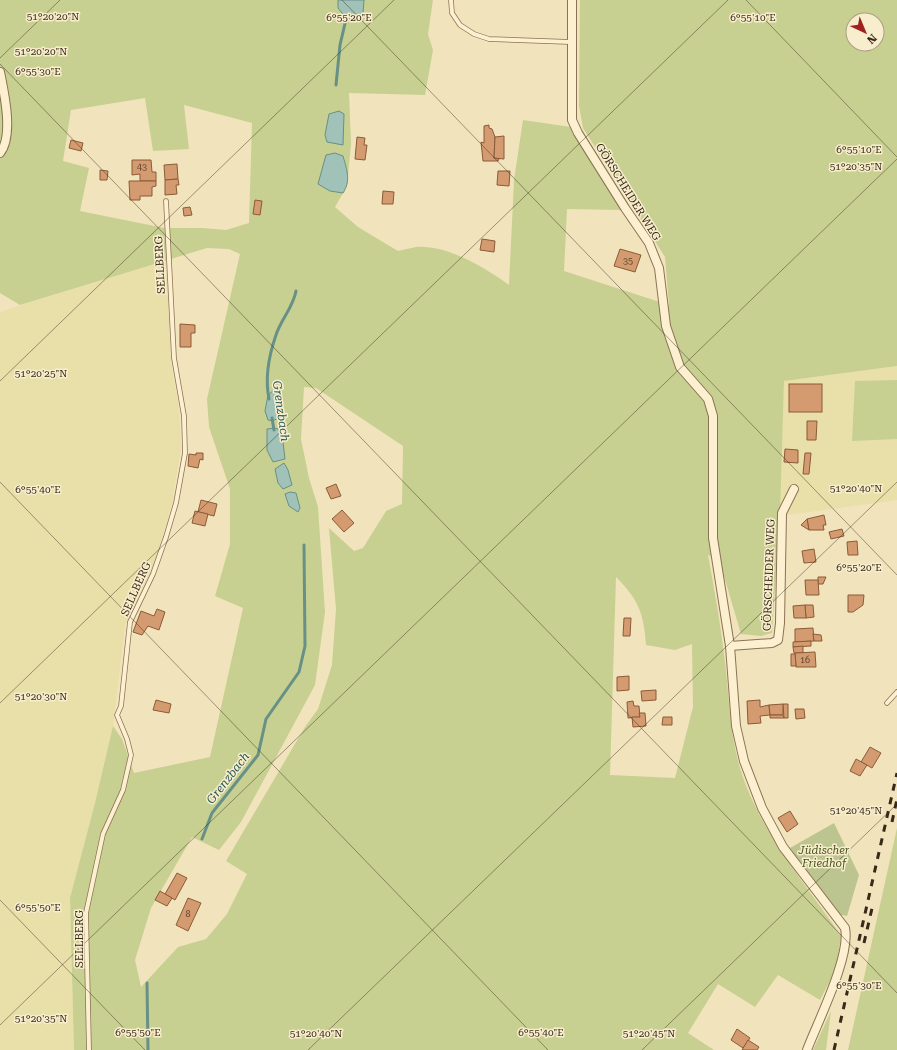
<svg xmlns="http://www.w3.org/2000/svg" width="897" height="1050" viewBox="0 0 897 1050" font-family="'Roboto Serif',serif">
<rect width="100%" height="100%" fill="#f1e3bc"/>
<g fill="#e8dfa9">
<polygon points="166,260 171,362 179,411 181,449 172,503 154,565 125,625 113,726 95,803 70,898 74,1050 0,1050 0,312"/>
<polygon points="897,366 897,500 780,516 784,381"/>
</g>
<g fill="#c7d090" fill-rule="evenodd">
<path d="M0,0H433L428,34L433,50L425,95L349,93L351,144L347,186L335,207L358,227L398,251C404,250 410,248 416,247C448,245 484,267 509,285L514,180L523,120L571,127L622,210L567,209L564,271L669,305L665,257L583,128L579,106L580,0H897V366L784,381L780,516L772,633L761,636L741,634L719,559L708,555C714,588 720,621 724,654C730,699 729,745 747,788C769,842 809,889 841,936L836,969L820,1000L778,975L755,1007L718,984L688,1033L714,1050H74L70,898L95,803L113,726L122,739L134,773L210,757L243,608L215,596L230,544V489L209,427L207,399L240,254L229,249L207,248L20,305L0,293ZM853,20H877V44H853ZM145,98L153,151L189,149L184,105L252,123L249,223L226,230L202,228H164L80,211L89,168L63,161L71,110ZM304,387L316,388L403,446L402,504L386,511L363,548L354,551L329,528L336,609L332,665L318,709L305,727L226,861L247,874L227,914L206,939L178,947L141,987L135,960L151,908L192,837L219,850L241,822L315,685L325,612L318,507L309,478L301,439ZM616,577C638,599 644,613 646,645L675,650L692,644L693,707L675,778L610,775Z"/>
<polygon points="897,380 897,439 852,441 855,381"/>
<polygon points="897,828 897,1050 848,1050"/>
<polygon points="831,1011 826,1050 813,1050"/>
</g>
<polygon fill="#bcc490" points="834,823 859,875 847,916 837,914 790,848"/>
<g fill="#a0c2b9" stroke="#679087">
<polygon points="338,0 364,0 363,13 355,20 346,18 338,8"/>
<polygon points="339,111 344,114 343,145 327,142 325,135 329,114"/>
<path d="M335,153L343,156C347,170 351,181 343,193L330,191L318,184L326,155Z"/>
<polygon points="274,390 281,396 278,418 273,421 268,420 265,411 268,395"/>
<polygon points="274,428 278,429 283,442 285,459 273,462 267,450 267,429"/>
<polygon points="284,463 288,470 292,485 283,489 278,483 275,469"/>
<polygon points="290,492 296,493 300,508 298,512 289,506 285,494"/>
</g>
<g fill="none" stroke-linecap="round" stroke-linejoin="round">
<g stroke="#679087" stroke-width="3">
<polyline points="336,85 340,45 347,15"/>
<path d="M269,399C265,379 269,355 276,335C281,319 293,308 296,291"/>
<polyline points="272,418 274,430"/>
<polyline points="202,839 212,813 258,755 266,719 299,672 305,646 304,545"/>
<polyline points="147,983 148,1050"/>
</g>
</g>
<g fill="#d39b6f" stroke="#8b5b38">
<polygon points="489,125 489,128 492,129 495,137 494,158 499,159 498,161 483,161 481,142 484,143 484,126"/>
<polygon points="504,136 504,159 494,158 495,137"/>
<polygon points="357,137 365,138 364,145 367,145 365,160 355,159"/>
<polygon points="71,140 83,143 81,151 69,148"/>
<polygon points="132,160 151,160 152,172 156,172 156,181 140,181 140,174 132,175"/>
<polygon points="177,164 178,179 165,180 164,165"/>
<polygon points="100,170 108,171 107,180 100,180"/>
<polygon points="498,171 510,171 509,186 497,185"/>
<polygon points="178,179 179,185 176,185 177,194 165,195 165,180"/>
<polygon points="129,181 156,181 156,186 152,187 152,196 140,196 140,200 130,200"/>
<polygon points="383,191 394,192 393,204 382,204"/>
<polygon points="255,200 262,201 260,215 253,214"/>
<polygon points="190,207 192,215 184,216 183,208"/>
<polygon points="482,239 495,241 494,252 480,250"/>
<polygon points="620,249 641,255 635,272 614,266"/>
<polygon points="180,324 195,325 195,333 191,333 191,347 180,347"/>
<rect x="789" y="384" width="33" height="28"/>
<polygon points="807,421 817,421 816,440 807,440"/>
<polygon points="785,449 798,450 798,463 784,462"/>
<polygon points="196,453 203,453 203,460 200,459 198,468 188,466 189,454 196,455"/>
<polygon points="805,453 811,453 809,474 803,474"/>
<polygon points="336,484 341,496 331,499 326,488"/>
<polygon points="201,500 217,504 214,516 198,512"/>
<polygon points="342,510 354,523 344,532 332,519"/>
<polygon points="195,511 208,514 205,526 192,523"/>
<polygon points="824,515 826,525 823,525 824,530 809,530 807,519"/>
<polygon points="807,519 809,530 801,525"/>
<polygon points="842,529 844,536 831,539 829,532"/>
<polygon points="857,541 858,555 848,555 847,542"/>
<polygon points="814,549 816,562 804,563 802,551"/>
<polygon points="818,577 826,577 823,584 818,584"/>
<polygon points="805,580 818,580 819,595 806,595"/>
<polygon points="848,595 864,595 863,605 853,612 848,612"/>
<polygon points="805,605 813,605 814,617 806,618"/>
<polygon points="805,605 806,618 794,618 793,606"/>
<polygon points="157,609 165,612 159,630 148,626 142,635 133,632 141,611 154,616"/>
<polygon points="624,618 631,618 630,636 623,636"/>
<polygon points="813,628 814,641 795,642 795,629"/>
<polygon points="813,634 821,635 822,641 814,641"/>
<polygon points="811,641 811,646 793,647 793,642"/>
<polygon points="803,646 803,653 794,653 793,647"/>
<polygon points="815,652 816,667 796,667 795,653"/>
<polygon points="791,654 795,654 796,666 791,666"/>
<polygon points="629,676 629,690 617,691 617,677"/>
<polygon points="656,690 656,700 642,701 641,691"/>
<polygon points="156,700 171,704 169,713 153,710"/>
<polygon points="760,700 760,707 769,705 770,715 760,716 761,723 748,724 747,701"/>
<polygon points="633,701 634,706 639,706 640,717 628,718 627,702"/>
<polygon points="783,704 788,704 788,718 784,718"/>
<polygon points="783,704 783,715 770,715 769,705"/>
<polygon points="795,709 804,709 805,718 796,719"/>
<polygon points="639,713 645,713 646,726 633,727 632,717 640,717"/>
<polygon points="770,715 783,715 784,718 770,718"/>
<polygon points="663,717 672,717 672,725 662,725"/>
<polygon points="870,747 881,753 872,768 861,762"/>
<polygon points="856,759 867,765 860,776 850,771"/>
<polygon points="790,811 798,824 787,832 778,818"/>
<polygon points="177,873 187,878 175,900 165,894"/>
<polygon points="160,891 172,898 167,906 155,900"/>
<polygon points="188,898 201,903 188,931 176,925"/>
<polygon points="737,1029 750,1038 743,1048 731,1040"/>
<polygon points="748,1040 759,1047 757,1050 742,1050"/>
</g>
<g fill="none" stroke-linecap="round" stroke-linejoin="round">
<defs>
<g id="service">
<polyline points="451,0 452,13 460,25 474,34 489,39 571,42"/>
<polyline points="887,703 897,692"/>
<polyline points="89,1050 86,913 103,834 123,790 131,755 127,739 117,715 121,706 130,622 153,574 166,537 176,503 185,453 184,416 174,358 166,201"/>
</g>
<g id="minor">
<path d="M572,0V120L578,133L625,208L649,243L659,268L666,326L680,367L708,399L713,416V538L730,646L736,726L744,761L762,808L783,847L845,928C851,956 818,1021 807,1050"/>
<path d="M0,72C4,92 14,136 0,153"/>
<polyline points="730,646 772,643 778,640 780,623 782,513 794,489"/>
</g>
</defs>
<use href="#service" stroke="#8a7254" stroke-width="5.5"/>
<use href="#minor" stroke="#8a7254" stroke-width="10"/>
<use href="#service" stroke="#fcf0d0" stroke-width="4"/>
<use href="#minor" stroke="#fcf0d0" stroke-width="8"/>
<g stroke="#382a1a" stroke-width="3" stroke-dasharray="7 7" stroke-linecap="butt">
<polyline points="892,822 897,799"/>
<polyline points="864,943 873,904"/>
<polyline points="834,1050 897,773"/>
</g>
</g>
<path fill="none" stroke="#382a1a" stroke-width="1" stroke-opacity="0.45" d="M342,0L897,575M746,0L897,157M0,58L60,0M0,64L897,993M0,381L394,0M0,482L548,1050M0,703L728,0M0,900L145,1050M0,1025L897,159M308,1050L897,482M642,1050L897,804"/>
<g text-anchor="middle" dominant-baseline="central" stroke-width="3" stroke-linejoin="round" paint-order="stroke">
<g font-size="9" fill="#5f462f">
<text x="142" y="167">43</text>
<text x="628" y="261">35</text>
<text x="805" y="660">16</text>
<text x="188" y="914">8</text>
</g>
<g font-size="11" fill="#382a1a" stroke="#f8edcc">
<text transform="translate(628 192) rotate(58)">GÖRSCHEIDER WEG</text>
<text transform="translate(160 265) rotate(-93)">SELLBERG</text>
<text transform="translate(769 575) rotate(-88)">GÖRSCHEIDER WEG</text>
<text transform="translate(136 589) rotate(-66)">SELLBERG</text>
<text transform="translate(79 939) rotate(-90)">SELLBERG</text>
</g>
<g font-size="11" font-style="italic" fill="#47561f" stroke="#f8edcc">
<text x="824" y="850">Jüdischer<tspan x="824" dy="13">Friedhof</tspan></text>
</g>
<g font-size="12" font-style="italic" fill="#285958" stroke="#f8edcc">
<text transform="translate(281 411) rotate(82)">Grenzbach</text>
<text transform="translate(228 778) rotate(-52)">Grenzbach</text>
</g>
</g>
<g font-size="10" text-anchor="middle" fill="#382a1a" stroke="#f8edcc" stroke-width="3" stroke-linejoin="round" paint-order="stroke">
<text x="53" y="20">51°20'20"N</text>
<text x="349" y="21">6°55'20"E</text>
<text x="753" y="21">6°55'10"E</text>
<text x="41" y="55">51°20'20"N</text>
<text x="38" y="75">6°55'30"E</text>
<text x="859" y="153">6°55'10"E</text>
<text x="856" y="170">51°20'35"N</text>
<text x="41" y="377">51°20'25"N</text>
<text x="856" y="492">51°20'40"N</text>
<text x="38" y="493">6°55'40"E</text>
<text x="859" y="571">6°55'20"E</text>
<text x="41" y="700">51°20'30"N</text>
<text x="856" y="814">51°20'45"N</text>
<text x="38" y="911">6°55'50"E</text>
<text x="859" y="989">6°55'30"E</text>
<text x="41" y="1022">51°20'35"N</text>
<text x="138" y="1036">6°55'50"E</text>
<text x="541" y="1036">6°55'40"E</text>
<text x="316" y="1037">51°20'40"N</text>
<text x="649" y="1037">51°20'45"N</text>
</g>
<g transform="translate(865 32) rotate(136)"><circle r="19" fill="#f8edcc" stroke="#ab9f85"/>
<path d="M0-3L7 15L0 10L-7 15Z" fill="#9e221f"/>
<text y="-6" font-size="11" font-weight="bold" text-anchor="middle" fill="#382a1a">N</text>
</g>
</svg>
